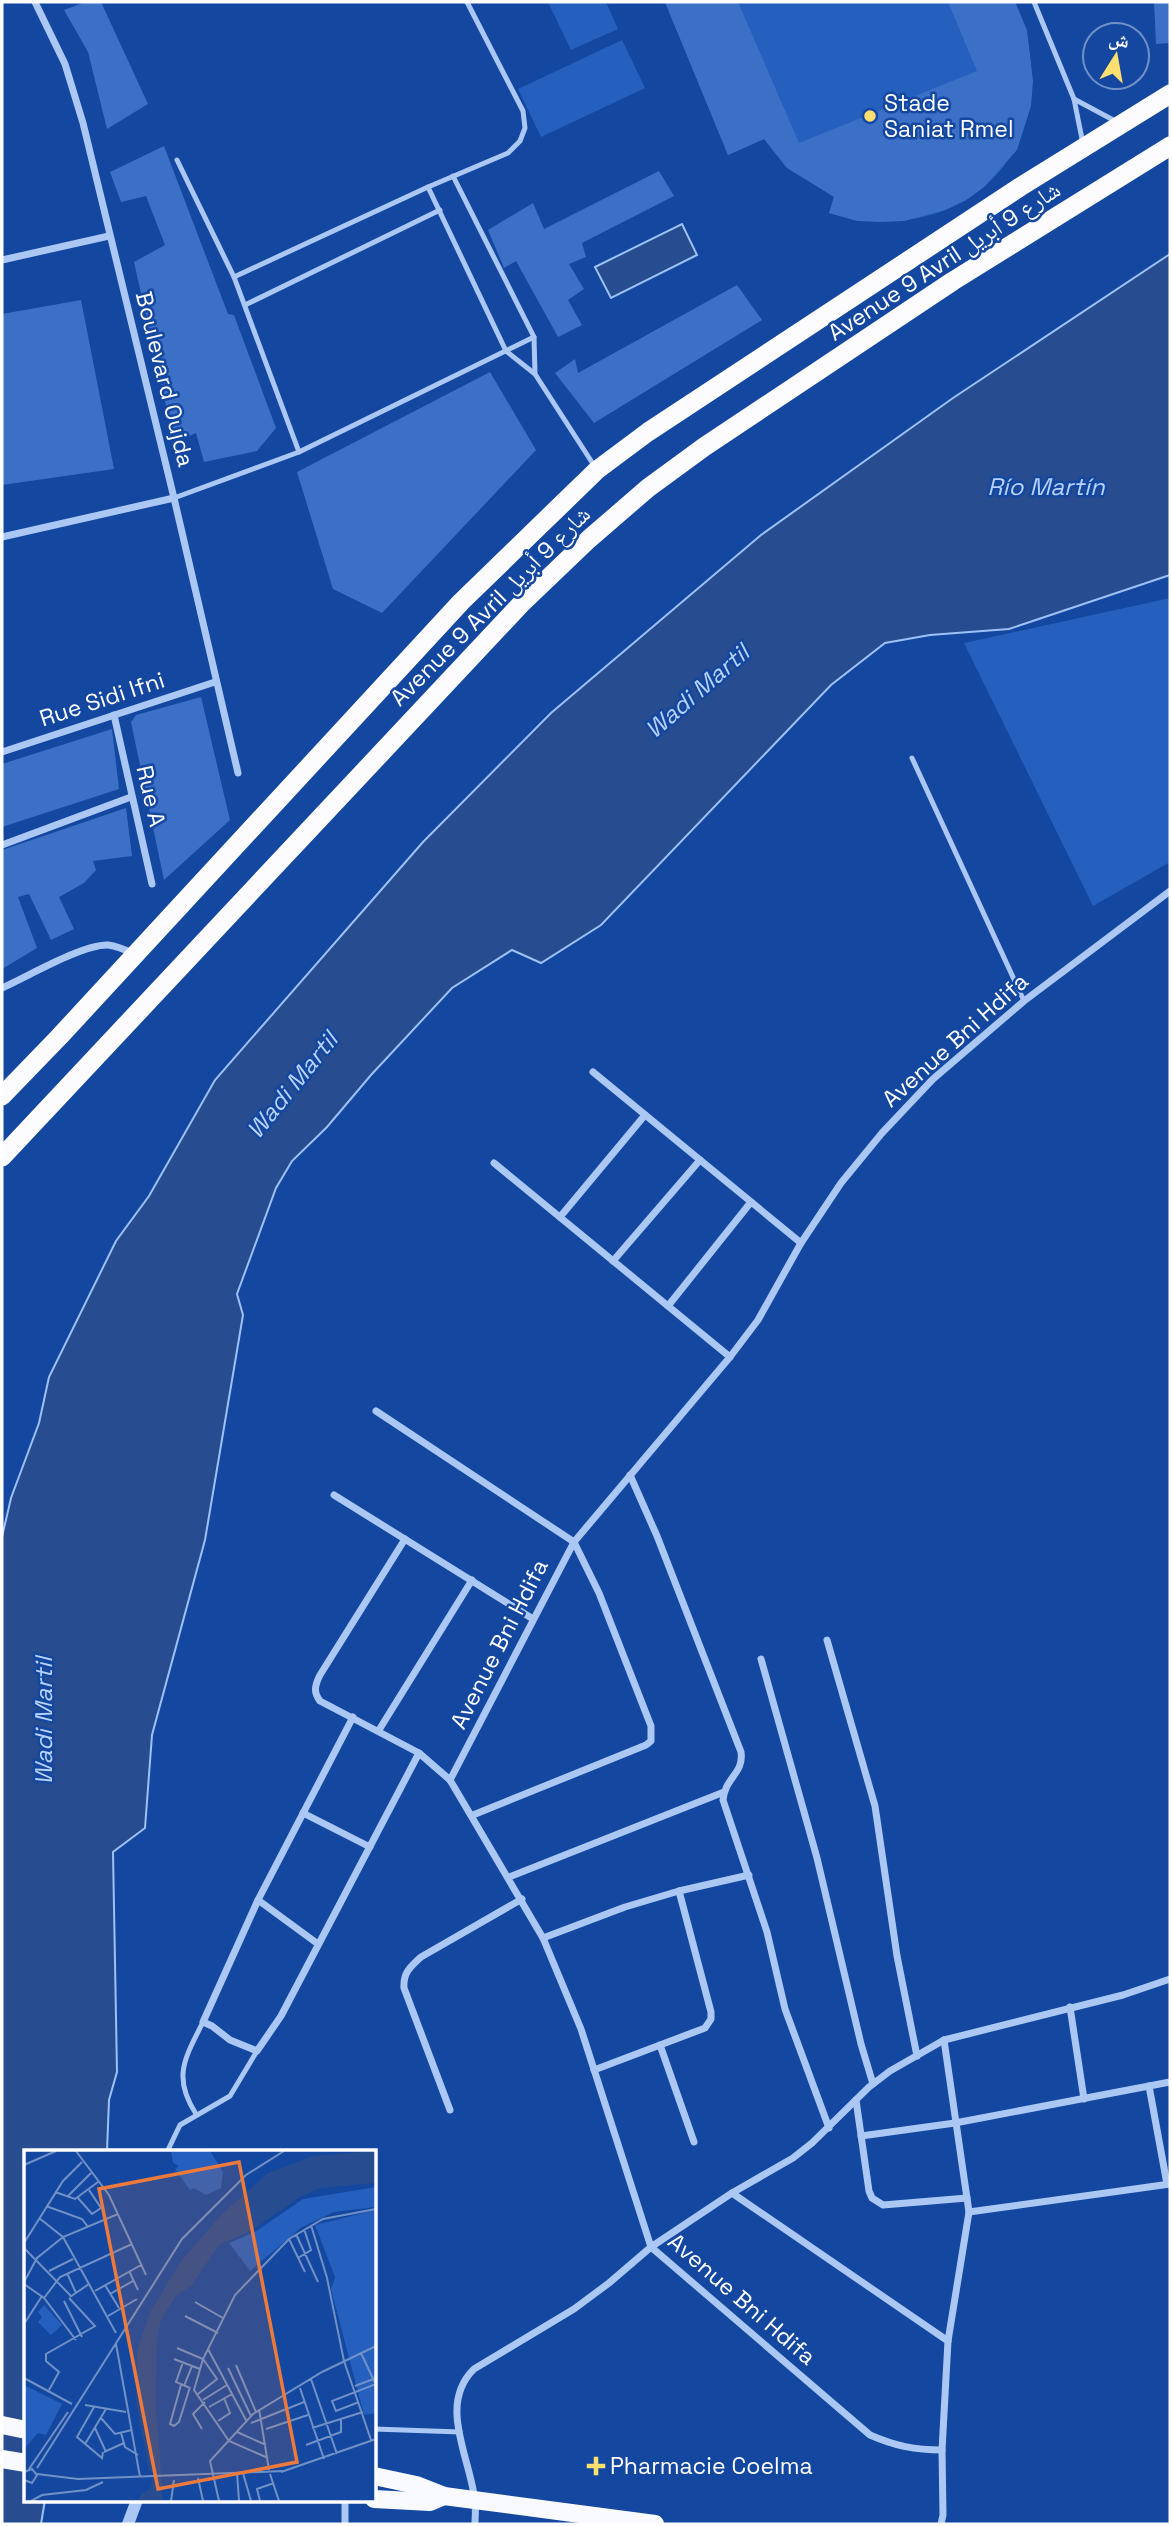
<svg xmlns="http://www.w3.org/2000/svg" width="1172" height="2526" viewBox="0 0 1172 2526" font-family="'Space Grotesk','Noto Naskh Arabic',sans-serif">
<rect width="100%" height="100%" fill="#1347a0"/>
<g fill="#2560be">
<polygon points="548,2 606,2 618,29 571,50"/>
<path d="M665,2H1015C1073,139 972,253 829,213L834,196L787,168L764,139L728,155Z"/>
<polygon points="622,40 645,88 541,137 518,89"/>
<polygon points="1170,598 1170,862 1093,906 964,643"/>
</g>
<g fill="#274d90" stroke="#9dc1f7" stroke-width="2">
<polygon points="682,224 697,255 611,298 595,267"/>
<polygon points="1170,254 1170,575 1009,629 930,635 885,643 831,685 601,925 541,963 512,950 452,988 371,1075 327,1127 292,1161 276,1188 237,1294 243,1315 205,1540 152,1735 145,1828 113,1852 117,2072 109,2100 107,2151 26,2152 26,2500 45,2500 41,2524 2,2524 2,1537 11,1498 39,1423 49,1377 116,1241 149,1196 215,1080 423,842 551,713 761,535 953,398"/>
</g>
<g fill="#3c70c7">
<polygon points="85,2 101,2 148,104 107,129 88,52 64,10"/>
<polygon points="665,2 738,2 799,143 977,71 948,2 1015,2 1027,30 1033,81 1031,106 1017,150 984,187 966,200 945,210 904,221 882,222 857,221 829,213 834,197 787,168 764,139 728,155"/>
<polygon points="1154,2 1170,2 1170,43 1156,44"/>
<polygon points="164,146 228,314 234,315 276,428 257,451 204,462 196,433 174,442 134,262 165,245 146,196 121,202 110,172"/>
<polygon points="659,171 674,196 582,243 586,257 569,264 584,289 568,300 582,325 558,337 516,261 504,268 488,230 533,203 544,229"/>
<polygon points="737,285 762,320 594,423 555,373 575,359 578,373"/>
<polygon points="81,300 114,469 2,485 2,314"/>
<polygon points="490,372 536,450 382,613 333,589 297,472"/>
<polygon points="201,697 230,820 164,880 131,722 136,715"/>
<polygon points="112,729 119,789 2,827 2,764"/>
<polygon points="126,808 132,856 93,861 96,870 84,883 59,897 74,929 51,940 29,894 18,897 37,948 2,969 2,850"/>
</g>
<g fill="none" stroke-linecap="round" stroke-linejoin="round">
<g stroke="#abc7f4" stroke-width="5">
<polyline points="1034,2 1074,99 1083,144"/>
<polyline points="1074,99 1117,122"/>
<polyline points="177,160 234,277 299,452"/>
<polyline points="453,176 534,337 535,374"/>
<polyline points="428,187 506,351 535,374 595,467"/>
<polyline points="234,277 428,187 508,153 520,141 525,128 523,111 467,2"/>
<polyline points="245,305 440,210"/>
<polyline points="174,498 299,452 534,337"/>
<polyline points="912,758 1024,1001"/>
<path d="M196,2114C172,2077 185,2058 203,2022"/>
<polyline points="167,2152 180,2125 230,2096 257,2051"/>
<polyline points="374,2429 460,2432"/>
</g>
<g stroke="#abc7f4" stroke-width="7">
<polyline points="35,2 65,64 83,123 174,498 238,773"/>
<polyline points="2,260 109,236"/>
<polyline points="2,537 174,498"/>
<polyline points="114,715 152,884"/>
<polyline points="2,752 215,682"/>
<polyline points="2,845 131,797"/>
<path d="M2,988C27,977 83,944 108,945C117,946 126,950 134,954"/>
<polyline points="593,1072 801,1243"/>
<polyline points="494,1163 730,1357"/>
<polyline points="560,1217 645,1115"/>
<polyline points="613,1261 700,1160"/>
<polyline points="668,1306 751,1202"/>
<polyline points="376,1411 574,1542 599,1593 651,1726 651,1741 646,1745 473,1815"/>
<path d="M630,1475L657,1536L741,1752C744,1774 725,1777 723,1800L767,1932L785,2009L829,2128"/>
<polyline points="334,1495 533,1619"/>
<path d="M405,1539L320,1675C315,1685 313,1692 320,1701L419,1753L450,1780"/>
<polyline points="827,1640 875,1806 897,1956 917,2056"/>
<polyline points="761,1659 817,1858 861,2044 873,2084"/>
<polyline points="353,1717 258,1900 203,2022 212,2026 230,2040 257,2051 281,2016 419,1753"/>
<polyline points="379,1730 472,1580"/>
<polyline points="303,1813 370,1847"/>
<polyline points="509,1877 724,1792"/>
<polyline points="258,1900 318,1944"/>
<polyline points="543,1938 625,1907 679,1891 749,1875"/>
<polyline points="1070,2007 1084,2099"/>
<polyline points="660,2045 694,2142"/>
<polyline points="594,2070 705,2028 711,2019 711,2012 679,1891"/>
<polyline points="1149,2086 1167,2184"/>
<polyline points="856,2100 869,2191 872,2198 883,2205 967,2198"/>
<path d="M450,2110L404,1988C403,1973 410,1967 421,1957L522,1899"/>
<polyline points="861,2136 955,2123 1170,2082"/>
<polyline points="732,2193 948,2341"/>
<polyline points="969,2212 1170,2184"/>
<path d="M942,2450C915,2450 895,2446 870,2435L651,2247L581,2029L543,1938L450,1780L574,1542L730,1357L758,1320L801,1243L841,1183L882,1133L933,1079L1024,1001L1170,891"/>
<polyline points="345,2524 345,2500"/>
<path d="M475,2524C475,2517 476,2509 475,2502C471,2459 437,2405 474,2369L574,2309L609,2283L651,2247L732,2193L793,2158L812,2143L869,2087L890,2071L944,2040L1123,1995L1170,1979"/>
<polyline points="941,2524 943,2515 942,2450 948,2341 969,2212 944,2040"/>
</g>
<polyline stroke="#abc7f4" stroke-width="12" points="128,2524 137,2500"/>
<g stroke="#f8faff" stroke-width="18">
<polyline points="2,2425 26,2430"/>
<polyline points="2,2459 26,2463"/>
<polyline points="374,2476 416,2485 444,2496 655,2524"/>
<polyline points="374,2499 430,2502 444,2496"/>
</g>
<g stroke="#fcfcff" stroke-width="19">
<polyline points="2,1096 60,1036 461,602 597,470 648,432 1020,187 1170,94"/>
<polyline points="2,1157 521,604 589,539 648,488 704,447 953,281 1170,146"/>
</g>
</g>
<g fill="#ffdf6e" stroke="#1347a0" stroke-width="2.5">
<circle cx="870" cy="116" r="7"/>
<path d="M592.5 2455.5h7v7h7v7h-7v7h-7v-7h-7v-7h7z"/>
</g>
<g text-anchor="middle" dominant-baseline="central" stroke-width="5" stroke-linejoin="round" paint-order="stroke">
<g font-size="23" fill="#fff" stroke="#1347a0" text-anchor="start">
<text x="884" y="103">Stade<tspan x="884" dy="26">Saniat Rmel</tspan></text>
<text x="610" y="2466">Pharmacie Coelma</text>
</g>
<g font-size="23" fill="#fff" stroke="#1347a0">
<text transform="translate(944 261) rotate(-33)">Avenue 9 Avril شارع 9 أبريل</text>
<text transform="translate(165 379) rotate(76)">Boulevard Oujda</text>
<text transform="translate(490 606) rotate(-45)">Avenue 9 Avril شارع 9 أبريل</text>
<text transform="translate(102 699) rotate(-18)">Rue Sidi Ifni</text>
<text transform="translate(151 796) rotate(77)">Rue A</text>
<text transform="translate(955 1040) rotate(-42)">Avenue Bni Hdifa</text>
<text transform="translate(499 1644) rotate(-63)">Avenue Bni Hdifa</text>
<text transform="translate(742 2299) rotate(41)">Avenue Bni Hdifa</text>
</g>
<g font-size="24" font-style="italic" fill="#b8d2fb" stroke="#1347a0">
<text x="1046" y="486">Río Martín</text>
<text transform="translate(697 691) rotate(-41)">Wadi Martil</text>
<text transform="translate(292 1085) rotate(-51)">Wadi Martil</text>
<text transform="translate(43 1721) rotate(-90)">Wadi Martil</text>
</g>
</g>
<g transform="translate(24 2150)">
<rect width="352" height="352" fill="#1347a0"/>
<path d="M147,1H186L199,22L197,38L182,45L170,38L166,40L151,19L155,16L149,13ZM352,37V57L310,62L278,77L226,121L205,93L231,82L279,49ZM352,60V263L340,265L307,139L311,127L291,75ZM20,155L38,175L27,185L14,172L18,167L14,162ZM0,235L38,254L22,285L14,283L0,299Z" fill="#2560be"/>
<path d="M352,1V33L297,38L276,47L230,79L195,95L168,135L152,146L137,170L133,187L132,256L139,351H114L118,343L127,338L129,323L125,320L112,253L113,201L126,162L157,111L198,64L244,23L289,6Z" fill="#274d90"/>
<path fill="none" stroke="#7191c6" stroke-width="2" d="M52,1L85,45L122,125M0,15L32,1M31,42L51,49L74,32M43,47L67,23M54,48L68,64L77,58L65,40M22,56L58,69L64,77M15,68L39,87L92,183M287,75L303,128L320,211L347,290M272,84L294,132M265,89L281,122M0,93L39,31L58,12M0,98L47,146M274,108L287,100L280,79M25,121L49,109M105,121L114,140M43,123L52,143M0,132L13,108L39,87L94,64M0,134L20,148L52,190M81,135L95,158M71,141L117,115M86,144L109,131M46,147L65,134M20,148L36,127L108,94M40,151L58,187M171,152L199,168M84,166L113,149M161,166L194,183M0,174L18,146M92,194L116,327M153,198L179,209L193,229L174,244M184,199L223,272M337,203L352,235M150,209L176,219M159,212L152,232L166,238M212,215L232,262M204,218L227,266M0,228L48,254M287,229L313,304M157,235L146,274L150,276L155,272L166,237M160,236L168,216M331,236L352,228M276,238L300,309M25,240L35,222L22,211V204L71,176L45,148M179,250L203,235M335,252L312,261L308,251L352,234M61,255L102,262M70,257L53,287L78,308L79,302M185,257L208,244M235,259L245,320M77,268L91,284L108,280M194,271L206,263L200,248M227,273L280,252M71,278L82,302M288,278L339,262M178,279L169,264L181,252M242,279L284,265M213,282L242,295M97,283L101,297L114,305M61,294L82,259M282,295L317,282V270M80,302L100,293M244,308L205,291L170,240L179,209L211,145L265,89L299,69L352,59M13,318L158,89L222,25L260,1M5,319L44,262M0,322L8,319L13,325L8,333L0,330M257,322L352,289M213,323L215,351M219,323L227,351M13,324L54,329L259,321M246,324L255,351M174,328L179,351M7,351L18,345L62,340L79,332M147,351L150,330M195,351L186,311L229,264L298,222L352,196M236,351L233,339L250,333"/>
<path fill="#ed7a3d" fill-opacity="0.15" stroke="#ed7a3d" stroke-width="3.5" d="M215,12L273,312L134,339L75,39Z"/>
<rect width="352" height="352" fill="none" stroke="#fff" stroke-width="3.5"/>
</g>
<rect width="1172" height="2526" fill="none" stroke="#ffffff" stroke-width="7"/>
<g transform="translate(1116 56) rotate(11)"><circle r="33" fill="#1347a0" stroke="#7191c6" stroke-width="2"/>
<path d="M0-5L12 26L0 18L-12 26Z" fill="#ffdf6e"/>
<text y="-10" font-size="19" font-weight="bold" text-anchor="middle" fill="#ffffff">ش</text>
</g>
</svg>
